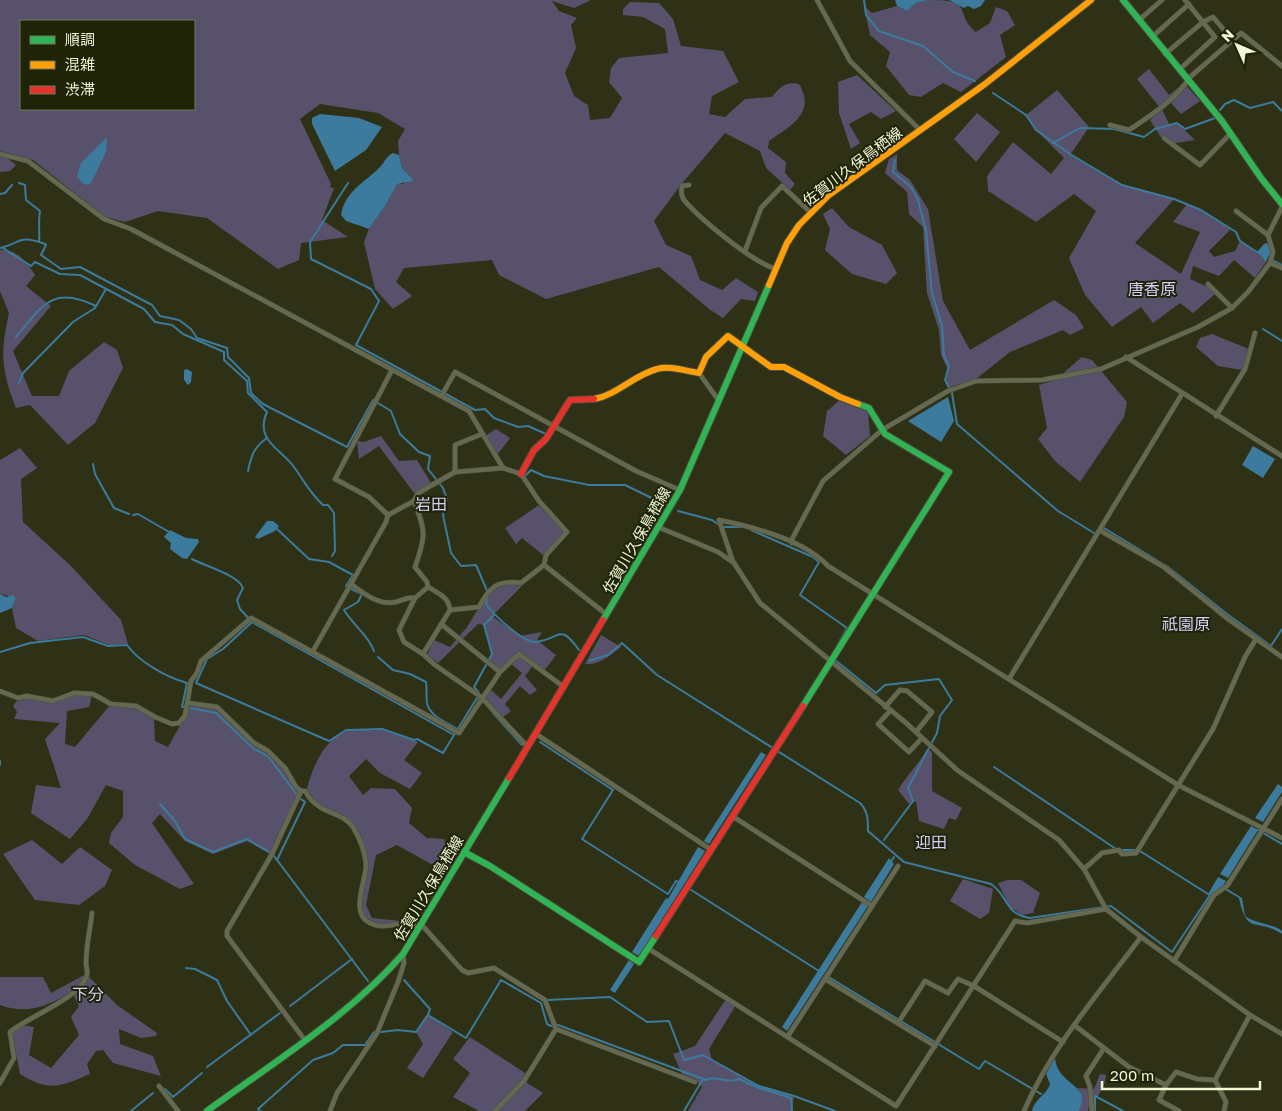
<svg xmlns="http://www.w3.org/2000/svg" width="1282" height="1111" viewBox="0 0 1282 1111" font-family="'Golos Text','Noto Sans JP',sans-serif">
<rect width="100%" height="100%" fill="#2e3115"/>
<g fill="#58516c" fill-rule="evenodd">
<path d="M0,0H591L574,8L552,1L559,11L577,18L571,25L576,48L565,73L574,96L588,105L590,120L610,118L622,98L609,82L611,68L619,58L668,53L665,29L643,17L623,15V9L630,2L659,3L673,19L681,46L723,51L739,82L712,96L709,114L725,117L745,99L772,97C780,87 786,81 799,84C817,113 789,127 769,141L768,148L786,162L785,173L795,184L790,190L766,168L760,151L725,133L679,187L654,221L666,245L691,256L700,280L722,290L736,278L758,292L755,301L741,299L723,318L709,309L659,267L546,299L499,275L492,260L404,268L396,282L412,296L393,309L375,289L364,242L369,229L385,206L397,183L403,184L411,177L402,168L399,155L398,141L405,129L378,113L320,104L300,119L331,184L330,187L334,188L322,220L348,237L301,243L299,260L278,269L207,218L158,211L125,222L105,217L33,160L0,151ZM21,21H194V109H21Z"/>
<path d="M929,0C977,0 952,12 976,32L990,23L996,7L1007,11L1015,25L1000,35L1006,57L961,92L943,83L921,97L909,95L886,66L890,52L870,35L864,6L872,13L897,6L907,11L916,3Z"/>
<polygon points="1149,69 1169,95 1184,83 1200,101 1181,114 1171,103 1162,109 1170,126 1177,123 1195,140 1169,144 1162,139 1150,120 1161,109 1137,79"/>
<polygon points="857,75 896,111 881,119 871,112 849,124 860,143 851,149 839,113 838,82"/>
<polygon points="1057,90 1089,127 1070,155 1122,185 1174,199 1135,243 1181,274 1200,232 1173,222 1187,204 1201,210 1231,229 1209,251 1214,257 1235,251 1240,241 1257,252 1266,262 1255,278 1234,260 1219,276 1193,266 1190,279 1208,287 1215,294 1193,313 1180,303 1153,323 1141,307 1112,327 1085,295 1069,258 1096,211 1074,194 1036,222 988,191 987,176 1013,142 1051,174 1064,158 1036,130 1026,115"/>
<polygon points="977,113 1000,132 976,162 954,139"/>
<polygon points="0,152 16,165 10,171 0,172"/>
<polygon points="897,154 897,170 910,180 928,209 943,301 970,350 1054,300 1076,315 1084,328 1070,335 1063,330 1010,352 976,379 950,387 946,381 948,370 941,355 939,330 927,293 923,227 909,214 907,192 885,173 889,159"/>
<polygon points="832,208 849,227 882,245 897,273 886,284 852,274 825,250 830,229 823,214"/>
<path d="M0,250C18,250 26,261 35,275L26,286L51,306L13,351L32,396H59L69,371L104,342L117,350L123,368L95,423L68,445L30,405L16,408C1,370 0,353 9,313L0,291Z"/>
<polygon points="1212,334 1249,349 1242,370 1218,366 1196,347 1200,338"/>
<polygon points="1082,357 1092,360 1127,402 1124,417 1080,482 1055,461 1038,439 1047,428 1039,385 1055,380"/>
<polygon points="840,400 868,410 870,436 846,455 823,436 827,411"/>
<polygon points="496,429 510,438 497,455 485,436"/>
<polygon points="381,436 399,461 417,460 431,483 414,493 379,446 359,459 357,441 364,442"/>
<polygon points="20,448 37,468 21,479 23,522 70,565 121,620 128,644 109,645 84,635 38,641 16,628 12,608 16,598 0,594 0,460"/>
<polygon points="539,505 565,532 543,555 522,538 516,544 505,528"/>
<polygon points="505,583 522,586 492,616 519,636 542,632 537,640 556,655 544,671 534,664 525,676 537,690 530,695 520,686 505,704 511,711 502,718 483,697 489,688 501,699 522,673 510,663 500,672 488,664 492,654 484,625 478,624 438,663 427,655 434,640 450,647 467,627 486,596"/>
<path d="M601,635L621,647C611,655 598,666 585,664Z"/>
<polygon points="73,694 92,695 89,707 67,711 65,744 75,747 110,705 135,707 154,719 155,741 168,747 191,706 216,709 283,768 298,793 270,854 247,841 213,854 185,841 160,814 152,823 194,884 180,889 135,865 109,843 111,833 123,817 123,791 106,785 87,819 70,839 31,813 36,785 61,788 45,739 60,723 14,719 17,712 13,706 19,698 27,697 52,702"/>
<path d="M382,730L418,742L404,760L422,773L410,789L380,773L366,759L349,776L363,795L371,788L395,789L412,808L409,823L427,838L444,839L451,865L447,873L397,845L376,855L366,905L372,918L401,921L420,918L415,925C396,921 379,929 364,916L361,908L367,864L354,825C335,815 317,808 307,789C311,770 325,738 346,731C356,728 371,731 382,730Z"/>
<path d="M927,749L932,752V791L962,808L956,820L949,818L944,829L919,821L916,801L909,804L898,790C907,775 919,764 927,749Z"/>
<polygon points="32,840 62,864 80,847 112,870 105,886 79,905 35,900 3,854"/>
<polygon points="963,879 993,889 989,913 980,919 950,901"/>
<polygon points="1008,880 1021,880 1040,893 1033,913 1022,915 1010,907 998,883"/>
<path d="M86,974L117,1005L157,1033L156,1036L141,1038L119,1029L120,1044L153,1056L161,1076L113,1063L103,1050L96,1051L87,1064L90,1074C60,1087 49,1092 20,1074L12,1033L21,1025L34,1027L29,1055L51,1068L79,1035L71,1017L79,1006L72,992C47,1006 28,1015 0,1005V977H43L51,993Z"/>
<polygon points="726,999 736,1005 709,1049 712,1060 759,1086 794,1096 792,1111 688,1111 702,1087 696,1080 682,1074 673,1054 695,1046"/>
<polygon points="428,1015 453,1032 423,1078 407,1068 423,1044 416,1032"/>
<polygon points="470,1037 525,1073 527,1083 543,1093 525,1111 479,1111 453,1097 470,1073 453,1059"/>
<polygon points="1100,1074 1106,1075 1104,1085 1097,1098 1090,1100 1088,1111 1079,1111 1081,1093 1077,1088 1094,1089"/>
</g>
<g fill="#3c7b9d">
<polygon points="895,0 929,0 916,3 907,11 897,6"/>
<polygon points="949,0 985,0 981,6 974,9 968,6 964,8"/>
<polygon points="320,114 359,118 382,127 366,150 335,171 312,124 312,118"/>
<polygon points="107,137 106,152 91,183 88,185 82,183 77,176 81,163"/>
<path d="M393,153L399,155L402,168L411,177L413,181L397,184L385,206L369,229L346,221L341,215C345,191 364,183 380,167C385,162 386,156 393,153Z"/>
<polygon points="1267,243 1271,251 1266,262 1257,252 1264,244"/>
<polygon points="187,369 192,372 191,382 188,385 184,380 184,370"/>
<polygon points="948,397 954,421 941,442 908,421"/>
<polygon points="1253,446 1275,459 1263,478 1242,465"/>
<polygon points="267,521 273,521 279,526 275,531 258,539 255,537"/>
<polygon points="170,530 186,538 198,539 199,542 187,559 182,558 170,549 171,543 164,537"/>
<polygon points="0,594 6,597 13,595 16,598 12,608 0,613"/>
<polygon points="761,752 766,755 709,844 704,841"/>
<polygon points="1278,784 1282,787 1282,792 1263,822 1255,818"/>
<polygon points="1251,826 1258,830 1228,878 1220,874"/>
<polygon points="698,847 705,851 639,956 632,952 666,898 668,899"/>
<polygon points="889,858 894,864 871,902 864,897"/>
<path d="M1218,877L1226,881L1223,886L1242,898L1245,916C1256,924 1271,923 1282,931V934C1257,917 1247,937 1239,898L1222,888L1209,896L1208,894Z"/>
<polygon points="862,902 868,906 787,1031 782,1027"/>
<polygon points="629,960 634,964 615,993 610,990"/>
<path d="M1055,1058C1057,1077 1071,1080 1081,1093L1082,1101L1079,1111H1032C1035,1098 1046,1096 1050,1084L1046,1074Z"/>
</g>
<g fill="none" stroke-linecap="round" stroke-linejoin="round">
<g stroke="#3c7b9d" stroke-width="2">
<polyline points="864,0 866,15 879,31 923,46 953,72 975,81"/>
<polyline points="993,93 1026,115 1036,130 1070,154 1122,185 1174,199 1201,210 1236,232 1240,241 1257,252"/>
<polyline points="1220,110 1225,104 1234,100 1250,108 1273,102 1282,111"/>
<polyline points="1053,143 1080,128 1114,129 1144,137 1155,129 1177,123 1185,129 1215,118"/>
<polyline points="895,160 893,172 911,187 918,200 926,231 932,293 942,326 944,356 949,366 945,380 952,393 957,424 1058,511 1094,533"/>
<path d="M19,183L25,185L26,200L40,211C38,222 40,231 39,242"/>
<polyline points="348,183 310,242 311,259 371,289 379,301 356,345 475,410 485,409 494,418 518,427 528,426 546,434"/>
<polyline points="0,194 5,193 12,185"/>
<path d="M0,248C22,243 18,234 45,244L46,245L41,255L61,269L80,267L152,305L160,316L179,320L191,329L197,338L227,348L228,357L249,378L251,393L263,404L347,447L373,400L391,411L400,434L419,452L430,456L428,469L443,488L447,499L443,515L451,553L461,566L476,565L488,593L486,604C494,615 523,643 536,642C561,639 559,622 579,650"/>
<path d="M3,248L31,266L35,262L60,274L80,275L144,309L155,322L172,325L183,334L224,352V360L247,381L248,393L267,412C254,440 281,449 294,467C305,482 308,491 323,505H328L334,513L335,551L332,556"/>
<polyline points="1274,261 1282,265"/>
<polyline points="1263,329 1282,341"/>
<path d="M16,337C43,305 52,285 96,306"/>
<polyline points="19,383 23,373 73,322 95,308 106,289"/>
<polyline points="93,464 95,474 114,508 129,514"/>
<path d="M248,471C251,456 254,447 267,438"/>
<polyline points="523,473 525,476 531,470 544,476 589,485 625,485 666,505"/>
<polyline points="678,511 712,520 722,527 742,527"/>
<polyline points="133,515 138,514 169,532"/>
<polyline points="1104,528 1168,567 1227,614 1271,646 1282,629"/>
<polyline points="277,529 309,559 329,562 353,575 346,586"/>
<polyline points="751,530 813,557 819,562 800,595 847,628 831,657"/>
<path d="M192,559C205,566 238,575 243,588L237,600L240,609L252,622L454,735"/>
<path d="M351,589L362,594L358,602L344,610C353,625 369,636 374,651"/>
<polyline points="252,622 223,649 207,659 196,683 329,741 346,730 382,729 414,740 417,739 443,753 477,698 481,700"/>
<path d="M0,652L30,643L83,637L108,646L127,645C139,662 166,677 187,683L182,707H185"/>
<path d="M378,657L393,670L410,674L426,682C427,689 426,697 427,703C430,717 447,722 457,729"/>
<polyline points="835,660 876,693 885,685 939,679 952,700 940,716 937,733 908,788 913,801 884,840"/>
<path d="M589,661L608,655L622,643L657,675L860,803C868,811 868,820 868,831L904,862L991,884C1009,896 1004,914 1030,918L1111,906L1172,952L1210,895"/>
<polyline points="479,693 474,687 492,654 484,625 494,615"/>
<polyline points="190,708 216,713 254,749 268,756 297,795"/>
<polyline points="493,713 522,745"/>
<polyline points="540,742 613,790 582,839 668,894 676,881 680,883"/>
<polyline points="0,761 0,765"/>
<polyline points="994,767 1116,849"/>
<polyline points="160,804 175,821 185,839 213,852 247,839 269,852"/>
<polyline points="1258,830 1282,844"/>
<polyline points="1121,850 1135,850"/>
<polyline points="1140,851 1208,894"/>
<polyline points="274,856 368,981"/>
<polyline points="277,860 305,802 301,799"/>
<polyline points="890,863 894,857"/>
<polyline points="688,888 819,971"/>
<polyline points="186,968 195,969 217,980 227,1001 251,1035"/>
<polyline points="827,976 979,1069 985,1061 1041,1094"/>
<path d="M404,980L430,1009L428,1015L466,1038L501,980L541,1003L547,1024L551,1026L558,1025L706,1080C717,1075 728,1084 739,1079L759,1088L791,1098L792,1111"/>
<polyline points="548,1000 610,997 647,1022 669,1021 684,1060 703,1055 759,1086 794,1096 835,1111"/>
<polyline points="290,1006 352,959"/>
<polyline points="381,1032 398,1030 416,1032 427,1016"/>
<polyline points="207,1067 280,1013"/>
<polyline points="165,1089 173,1097 202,1073"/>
<polyline points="131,1111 153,1093"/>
<polyline points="260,1111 258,1109 313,1060 333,1053 343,1045 365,1045 374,1032"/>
<polyline points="684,1111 703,1079"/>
<polyline points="1095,1111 1095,1096 1123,1111"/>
</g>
<defs>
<g id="street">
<polyline points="817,0 850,61 921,131"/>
<polyline points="1139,20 1162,0"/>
<polyline points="1152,37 1189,4"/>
<polyline points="1165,54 1203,22 1213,17 1224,30"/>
<polyline points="1179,70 1215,37 1185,0"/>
<path d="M1110,125L1129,130C1150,116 1177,99 1190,77L1241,33L1282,66"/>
<polyline points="1164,138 1200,165 1231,133"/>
<polyline points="0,154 28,161 104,219 131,229 469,411 503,468"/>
<path d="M689,185L682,186C681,191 681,196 684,200C700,219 752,262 776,269"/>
<polyline points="1236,211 1268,235"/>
<polyline points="745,251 761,208 782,186 809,211"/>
<polyline points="1270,263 1282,268"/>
<polyline points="1208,284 1232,308"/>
<polyline points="1126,357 1282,456"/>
<polyline points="699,373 719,401"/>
<polyline points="442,395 455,372 636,471 680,490"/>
<polyline points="1216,416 1245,369 1255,333"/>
<polyline points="455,472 455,445 482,434"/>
<path d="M414,501C426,532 426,535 415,567L427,582L428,587C438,593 449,597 450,610L423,654L435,665L481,697L528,747"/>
<polyline points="388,515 414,501 418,493 455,472 503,468 521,474 539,501 567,532 546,555 544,565 606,614"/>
<polyline points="658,527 718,552 734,563 760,603 905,722 957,770 1059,840 1084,869 1106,909 1141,937 1250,1015 1282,1034"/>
<polyline points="1101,531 1164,567 1228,619 1282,657"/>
<polyline points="792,543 792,539 823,481 882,430 948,391 976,381 1042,380 1101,369 1198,327 1232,308 1248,292 1270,263 1273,252 1268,235 1282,207"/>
<path d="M733,562L719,520C754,527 804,540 828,566L1178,785L1282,838"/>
<path d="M351,584C363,593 379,606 396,602C404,600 406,597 415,598"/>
<path d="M450,610L479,607C490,586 498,580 521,583L544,565"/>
<polyline points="441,624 500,672 519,654 564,687"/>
<polyline points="313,651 386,522 388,515 369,497 335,479 392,370"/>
<polyline points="423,654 404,642 399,630 415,598 428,587"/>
<polyline points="1009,679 1182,394"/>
<polyline points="0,691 18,698 27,696 53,701 74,693 93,694 111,704 136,706 155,717 172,724 179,723 185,716 191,681 197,673 201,661 251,618 459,733 500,672"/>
<path d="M188,703L217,707L254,743L268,751L285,768L296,787L301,791H305C319,816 341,810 353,827C360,838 366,854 366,867C365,883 350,914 370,923C381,929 392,924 404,924C409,925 414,927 419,928"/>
<polyline points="885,707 900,690 907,691 932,712 916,732"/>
<polyline points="890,711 878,724 909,752 922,738"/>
<polyline points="536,734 710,849"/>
<polyline points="301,791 272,854 227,931 227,936 304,1039"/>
<polyline points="732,816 872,906"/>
<polyline points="1084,869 1102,853 1119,850 1122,854 1136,853 1213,729 1245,657 1256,639"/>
<polyline points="421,924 462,970 468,973 494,968 545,1000 556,1029 695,1082"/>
<polyline points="649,949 896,1106 1015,921 1027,923 1106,909"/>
<polyline points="1174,961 1214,895 1227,886 1282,799"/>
<polyline points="825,979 935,1046"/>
<polyline points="898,1023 925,981 948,993 958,979 974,986 1063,1042"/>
<polyline points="1074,1025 1129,1067 1166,1085"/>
<polyline points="788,1036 898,866"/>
<polyline points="1215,1080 1226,1102 1224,1111"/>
<path d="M0,1083L14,1058L10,1032C29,1016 81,998 87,975C88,971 86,967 86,963C86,947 90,930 92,913"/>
<polyline points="159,1086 178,1111"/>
<polyline points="330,1111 337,1093 377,1033 398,982 404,963 403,954"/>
<polyline points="495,1111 524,1081 556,1029"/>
<path d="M1024,1111C1052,1046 1099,993 1141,937"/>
<polyline points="1092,1111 1090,1087 1086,1076 1104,1048"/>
<polyline points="1179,1111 1159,1100 1166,1085 1176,1072 1197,1079 1215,1080 1250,1015"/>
</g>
<g id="fast">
<polyline points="1123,0 1222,121 1261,178 1282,204"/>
<polyline points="603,620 680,490 769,285"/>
<polyline points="803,706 949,472 885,434 869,408 858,404"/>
<polyline points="464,852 490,866 639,962 656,936"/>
<path d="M207,1111C274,1062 348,1017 403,954L509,778"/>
</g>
<g id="slow">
<polyline points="769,285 787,243 799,225 829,195 985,84 1091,0"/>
<path d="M594,399C617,395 634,375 657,369C669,365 686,371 699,373L706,357L728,336L771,367H784L840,397L858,404"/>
</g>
<g id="jam">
<polyline points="521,474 534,450 546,439 570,400 594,399"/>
<polyline points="509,778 603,620"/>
<polyline points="656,936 803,706"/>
</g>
</defs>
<use href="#street" stroke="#4a4d37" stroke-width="5.5"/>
<use href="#fast" stroke="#4a4d37" stroke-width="8"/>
<use href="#slow" stroke="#4a4d37" stroke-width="8"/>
<use href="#jam" stroke="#4a4d37" stroke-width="8"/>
<use href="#street" stroke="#656951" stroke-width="4.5"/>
<use href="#fast" stroke="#30b455" stroke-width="6"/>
<use href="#slow" stroke="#ff9f0a" stroke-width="6"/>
<use href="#jam" stroke="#e5322d" stroke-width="6"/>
</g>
<g text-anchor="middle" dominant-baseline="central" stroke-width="4" stroke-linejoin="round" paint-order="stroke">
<g font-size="15" fill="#f0f7d5" stroke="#1f2307">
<text transform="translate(852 166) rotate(-37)">佐賀川久保鳥栖線</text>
<text transform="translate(636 540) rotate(-60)">佐賀川久保鳥栖線</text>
<text transform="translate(428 888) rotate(-59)">佐賀川久保鳥栖線</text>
</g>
<g font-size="16" fill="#d8cdf8" stroke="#1f2307">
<text x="1152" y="289">唐香原</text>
<text x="431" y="504">岩田</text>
<text x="1186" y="624">祇園原</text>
<text x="931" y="842">迎田</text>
<text x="88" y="994">下分</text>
</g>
</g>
<rect x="20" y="20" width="175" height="90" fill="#1f2307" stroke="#737859"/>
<rect x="30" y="36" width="25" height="8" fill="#30b455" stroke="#737859"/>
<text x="65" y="45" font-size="15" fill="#f0f7d5">順調</text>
<rect x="30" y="61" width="25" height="8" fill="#ff9f0a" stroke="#737859"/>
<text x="65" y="70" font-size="15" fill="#f0f7d5">混雑</text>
<rect x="30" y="86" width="25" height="8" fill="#e5322d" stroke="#737859"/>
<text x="65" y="95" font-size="15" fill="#f0f7d5">渋滞</text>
<g transform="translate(1237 45) rotate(315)" stroke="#1f2307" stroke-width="4" paint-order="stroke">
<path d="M0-4L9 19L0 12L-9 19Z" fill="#f0f7d5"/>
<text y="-8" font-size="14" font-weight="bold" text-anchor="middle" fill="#f0f7d5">N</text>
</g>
<path d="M1102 1081v8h158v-8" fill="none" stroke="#f0f7d5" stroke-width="2.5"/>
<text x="1110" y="1081" font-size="15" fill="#f0f7d5" stroke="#1f2307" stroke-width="4" paint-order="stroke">200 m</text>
</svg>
